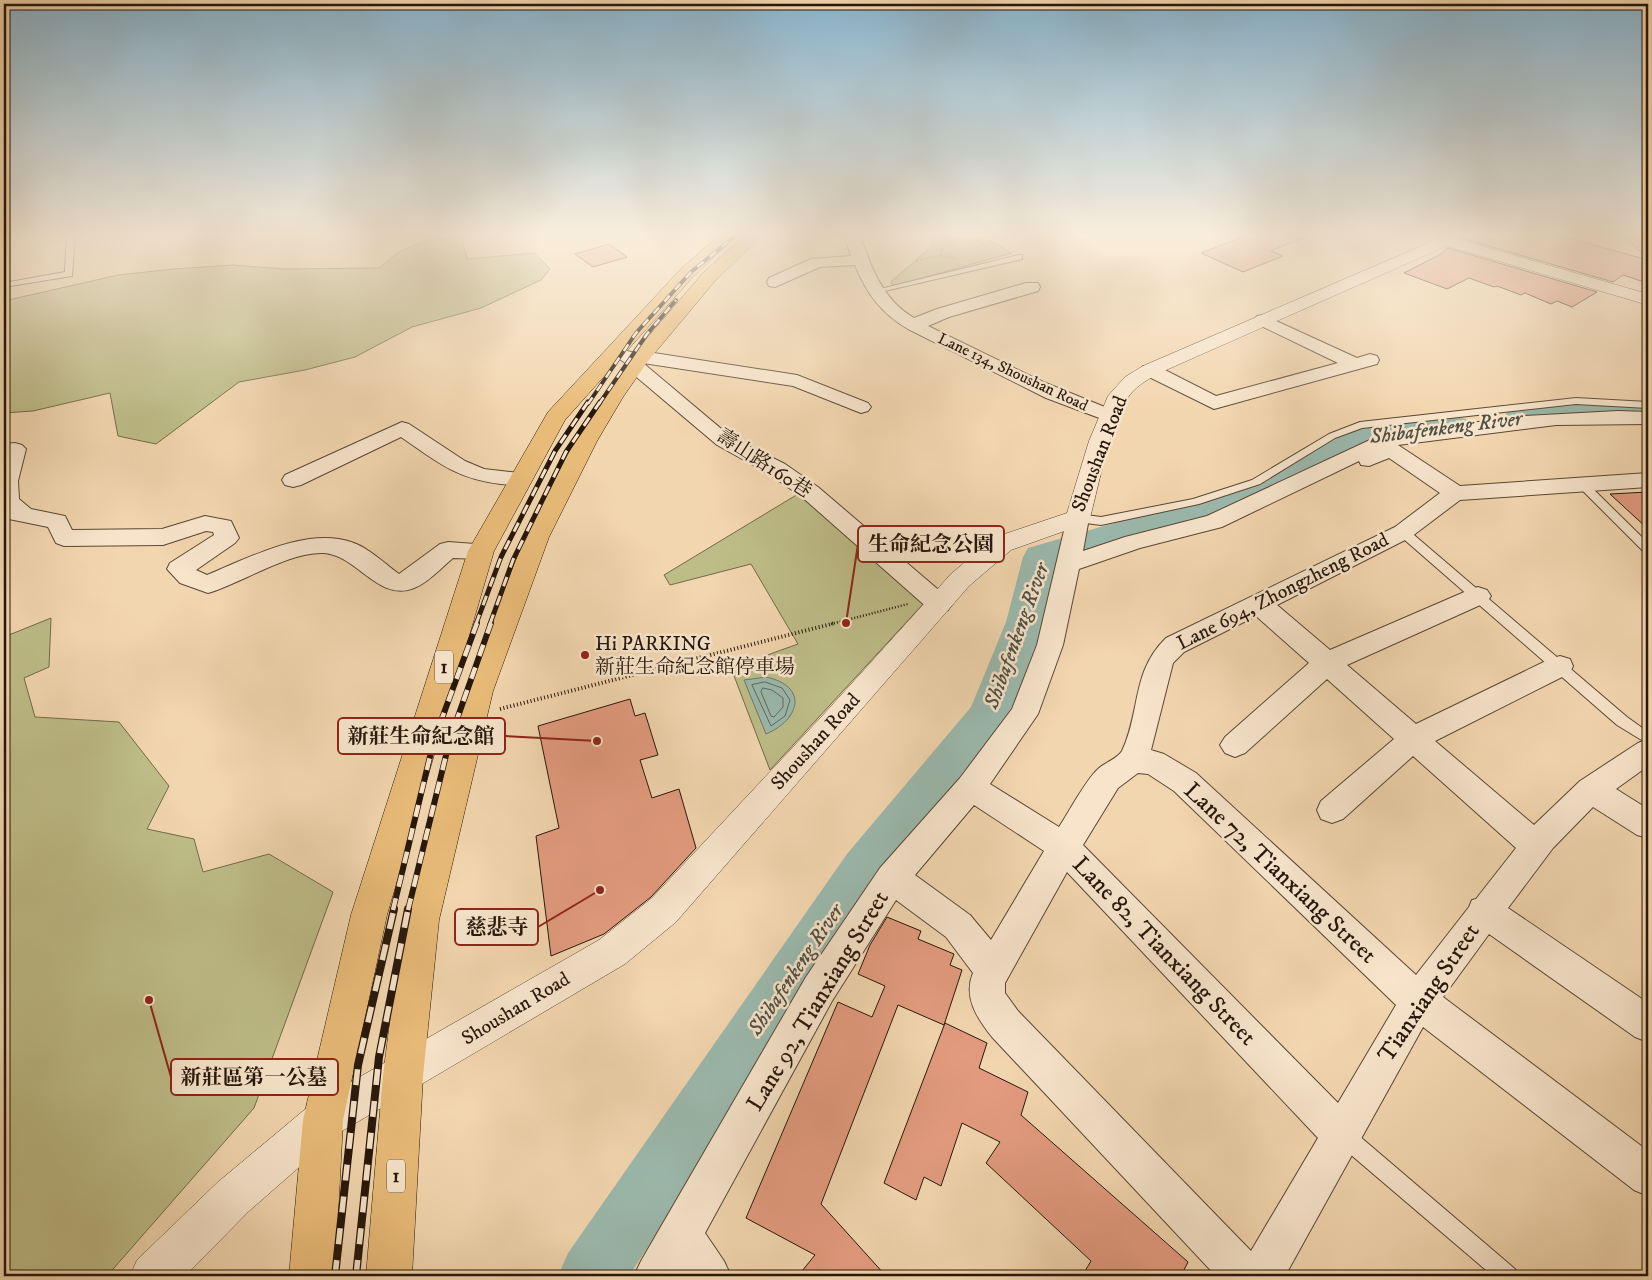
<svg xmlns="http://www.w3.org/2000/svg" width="1652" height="1280" viewBox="0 0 1652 1280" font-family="'IM FELL DW Pica','Noto Serif TC',serif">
<rect width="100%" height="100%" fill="#f2d6af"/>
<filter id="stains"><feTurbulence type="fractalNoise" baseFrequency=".004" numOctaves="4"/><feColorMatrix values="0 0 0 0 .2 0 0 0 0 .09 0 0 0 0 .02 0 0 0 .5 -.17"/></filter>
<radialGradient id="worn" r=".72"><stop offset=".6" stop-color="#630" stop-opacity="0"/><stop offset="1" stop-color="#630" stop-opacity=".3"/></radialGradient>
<g fill="#bebd88" stroke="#726a4a">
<polygon points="933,233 977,233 1012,253 893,286 891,282 933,245"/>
<polygon points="461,237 467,259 534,253 550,269 541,280 481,308 412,327 355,357 305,370 239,382 156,444 118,436 110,393 33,411 4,413 4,301 118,275 174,269 233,265 284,269 379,268 399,252 425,241"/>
<polygon points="803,491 925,602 770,770 731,668 798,644 751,564 670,585 664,575"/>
<polygon points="51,618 49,667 24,678 35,717 119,722 169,786 147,829 194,839 203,872 269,854 333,892 254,1108 107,1276 4,1276 4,637"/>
</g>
<path fill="#9bb9ad" stroke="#6c786c" d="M766,677C808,686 801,719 766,734L744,680Z"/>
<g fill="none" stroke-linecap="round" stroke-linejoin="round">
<g stroke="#60685c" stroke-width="1">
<polygon points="765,682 782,688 790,700 785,716 771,726 752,685"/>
<polygon points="763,688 772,690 783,698 783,707 774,717 771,716 761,692"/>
</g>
<g fill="#9bb9ad" fill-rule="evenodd">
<polygon points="1594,402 1648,406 1648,424 1594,420 1518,428 1507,426 1503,419 1507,412 1518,410"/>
<polygon points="1455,417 1466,419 1471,426 1466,433 1373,445 1262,501 1058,564 1046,622 1004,728 881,886 629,1276 558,1276 568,1253 847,854 971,707 1006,622 1023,557 1028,548 1238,487 1355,429"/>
</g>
</g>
<g fill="#e39b7f" stroke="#26170b">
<polygon points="1253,233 1313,233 1313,234 1271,251 1283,256 1243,272 1201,253"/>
<polygon points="1468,233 1551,233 1648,260 1648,271 1641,281 1623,275 1613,282 1461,238"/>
<polygon points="609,244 627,257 593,267 575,254"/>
<polygon points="1448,248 1597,292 1572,307 1557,301 1551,304 1525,293 1521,295 1497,286 1494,287 1469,278 1447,289 1404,273 1439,255"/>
<polygon points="1648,492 1648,529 1610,494"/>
<polygon points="630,699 635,716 645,713 658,755 640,760 652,798 679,789 696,848 651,897 604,934 551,956 536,836 559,828 538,726"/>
<polygon points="887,917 921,931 918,939 954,954 950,965 962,970 944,1025 898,1005 821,1204 886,1276 798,1276 815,1255 746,1218 838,1002 872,1017 885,986 858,974 870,945"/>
<polygon points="945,1023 987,1043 979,1068 1028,1092 1021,1115 1188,1262 1181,1276 1082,1276 1091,1261 986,1163 1000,1142 962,1123 941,1186 924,1177 916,1200 884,1183"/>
</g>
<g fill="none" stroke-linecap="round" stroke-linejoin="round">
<defs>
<g id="service">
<polygon points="67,233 75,233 72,276 4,287 4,283 65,272"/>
<polygon points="1452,233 1461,233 1448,243 1442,243 1442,239"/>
<polygon points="1019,255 1022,255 1022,259 876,293 872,291"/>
<polygon points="614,348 644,355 645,357 641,360 628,357 638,365 631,367 611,353 611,349"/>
<polygon points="1576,398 1648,402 1648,408 1576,404 1362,428 1335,438 1260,484 1199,504 1101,525 1078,522 1073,518 1078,514 1101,517 1193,499 1252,480 1329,434 1360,422"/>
<polygon points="1583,482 1587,483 1648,543 1648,553 1644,552 1579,487 1579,483"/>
<polygon points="1403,528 1407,529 1627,717 1648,732 1648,744 1617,725 1399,535 1397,532 1399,529"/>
<polygon points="1344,1127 1351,1129 1515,1269 1518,1276 1493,1276 1337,1143 1335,1136 1337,1129"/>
</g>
<g id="minor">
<path d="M843,233H859C871,267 882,299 914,318L937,309L1026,283H1038L1040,287L1038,291L949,317L928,326L1041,381L1117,412L1120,416L1117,420L1110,422L1046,398L908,329C881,313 867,294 855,265L820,267L775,287L769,286L767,282L769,278L811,259L851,256Z"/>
<polygon points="1263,315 1357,358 1370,354 1377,356 1379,360 1377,364 1214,409 1143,374 1140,370 1143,366 1157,366 1216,396 1338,363 1257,324 1254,320 1257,316"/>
<polygon points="641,351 797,375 868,403 871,407 868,411 861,413 793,386 643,363 731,437 785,464 818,487 948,598 952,604 948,610 939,613 930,610 802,497 769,474 717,445 627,369 625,365 627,361 633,359 632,357 634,353"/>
<path d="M1618,411L1648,412V424L1556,425L1398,445L1460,486L1648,473V487L1460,500L1411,537L1277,605L1330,650L1469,590L1478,587L1487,590L1491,596L1487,602L1347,665L1416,724L1550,659L1560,656L1570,659L1573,666L1570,673L1435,741L1534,825L1580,781L1638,743L1648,739V766L1616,789L1648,809V838L1637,835L1593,807L1553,848L1508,908L1648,1003V1042L1635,1037L1489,934L1443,997L1648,1151V1196L1634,1190L1423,1027L1285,1276H1216L992,1037C977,1018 963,997 973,973L946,937L896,900L832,1001L705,1233L724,1261L731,1276H684L682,1274L680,1276H634L641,1261L806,977L880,868L960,778L1012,709L1037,645L1067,518L1070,513L1078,511L1086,513L1089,518L1083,551L1125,537L1207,516L1372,439L1401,432L1525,416ZM1389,458L1440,493L1395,527L1166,638C1131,672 1141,711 1122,751C1117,759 1104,763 1098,769C1085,781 1069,812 1059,827L990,784L1038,714L1063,645L1079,569L1140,548L1222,527L1359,461L1361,465L1369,466ZM1256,616L1309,663L1225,737L1220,745L1225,753L1235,757L1245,753L1327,679L1394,739L1321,801L1317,810L1321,819L1332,823L1343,819L1413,756L1516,848L1476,899L1472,900L1469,907L1416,975L1196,773L1164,754L1151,750L1173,663L1184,652ZM1138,773L1148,774L1174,791L1396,1005L1338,1103L1083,845L1118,788ZM974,805L1044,851L991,940L970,915L915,875ZM1067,872L1318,1138L1251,1251L1018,1011L1005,993V983Z"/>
<path d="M402,422L409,424L465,461L484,469L528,474L531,479L528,484C518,486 510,485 501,484C456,479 436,461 401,437L301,485L293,487L285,485L282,480L285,475Z"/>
<path d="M15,443L22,445L26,449L18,481L19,499L31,509L65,516L72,530L162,529L205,516L231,521L239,538L235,543L196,570L207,575C248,558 307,527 351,542C368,547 385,564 399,574L440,544L448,542L489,545L493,551L489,557L481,559L453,558C442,567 428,583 414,588C379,603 356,554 323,553C288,552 242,583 208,593L180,583L167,569L170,563L214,535L213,532L206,531L163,545L64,546L56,543L48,527L4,518V444Z"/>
</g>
<path id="tertiary" d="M1445,236L1453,241L1451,244L1157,374C1146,381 1134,387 1127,399C1108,433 1100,480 1090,518L1087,523L1011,550L969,586L676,922L625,964L337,1134L248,1212L185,1276H130L137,1260L218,1182L309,1106L599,940L652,898L824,714L951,574L993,538L1067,513L1089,441L1108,396L1125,377L1143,366Z"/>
<polygon id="secondary" points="1412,233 1437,233 1648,294 1648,305 1414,236"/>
<g id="primary">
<polygon points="722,233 739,233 692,278 565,420 494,551 387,915 343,1120 335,1276 289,1276 303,1120 351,915 468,551 548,412 680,270"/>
<polygon points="747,233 764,233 715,281 648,361 623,397 597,441 549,537 493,691 439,920 423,1076 412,1276 366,1276 383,1076 403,920 465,691 525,537 575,441 603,396 634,353 703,273"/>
<polygon points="1621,233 1639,233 1648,241 1648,254 1642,253"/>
</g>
</defs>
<use href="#service" stroke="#594734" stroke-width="2"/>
<use href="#minor" stroke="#594734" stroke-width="2"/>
<use href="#tertiary" stroke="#594734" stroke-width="1"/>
<use href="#secondary" stroke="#26170b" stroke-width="1"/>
<use href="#primary" stroke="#26170b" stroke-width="1"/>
<g stroke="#26170b" stroke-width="2" stroke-dasharray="0.5 2" stroke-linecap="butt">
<polyline points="950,233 956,239"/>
<path d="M941,256L943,246C958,237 975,237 988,248L987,251"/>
<polyline points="917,262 917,260 941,256 956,258"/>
</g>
<polyline stroke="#26170b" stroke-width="2.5" stroke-dasharray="1 2" stroke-linecap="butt" points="831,624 908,604"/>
<polyline stroke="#26170b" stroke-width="4" stroke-dasharray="1 2.5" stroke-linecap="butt" points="500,709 835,623"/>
<use href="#service" fill="#f7e4cb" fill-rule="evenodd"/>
<use href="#minor" fill="#f7e4cb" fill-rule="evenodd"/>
<use href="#tertiary" fill="#f7e4cb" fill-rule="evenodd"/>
<use href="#secondary" fill="#f7e4cb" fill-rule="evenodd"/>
<use href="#primary" fill="#e9bb78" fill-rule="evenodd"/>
<defs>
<g id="rail-far3">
<polyline points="588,404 636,333 691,272 739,233"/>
<polyline points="599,404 647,334 676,300"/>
</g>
<g id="rail-far2">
<polyline points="476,624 501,557 555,451 588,402"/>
<polyline points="490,624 513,560 566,452 600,402"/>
</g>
<g id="rail-far1">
<polyline points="393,910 434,740 477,623"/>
<polyline points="408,910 450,739 491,623"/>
</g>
<g id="rail">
<polyline points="335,1276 358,1065 394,909"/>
<polyline points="356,1276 379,1057 408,909"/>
</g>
</defs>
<use href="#rail-far3" stroke="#26170b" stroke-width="4"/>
<use href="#rail-far2" stroke="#26170b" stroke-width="5"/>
<use href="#rail-far1" stroke="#26170b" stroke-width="6"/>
<use href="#rail" stroke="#26170b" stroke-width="8"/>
<use href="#rail-far3" stroke="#f7e4cb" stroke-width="2.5" stroke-dasharray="8" stroke-linecap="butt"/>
<use href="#rail-far2" stroke="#f7e4cb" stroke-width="3" stroke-dasharray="10" stroke-linecap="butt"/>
<use href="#rail-far1" stroke="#f7e4cb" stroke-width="4.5" stroke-dasharray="12" stroke-linecap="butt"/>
<use href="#rail" stroke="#f7e4cb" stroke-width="5.5" stroke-dasharray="16" stroke-linecap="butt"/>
</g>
<linearGradient id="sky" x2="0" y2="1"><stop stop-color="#89b6d0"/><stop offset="0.57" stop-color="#f9eddb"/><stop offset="1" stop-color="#f9eddb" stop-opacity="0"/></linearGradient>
<rect width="1652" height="412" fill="url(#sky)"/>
<circle fill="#8f2418" stroke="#f7e4cb" stroke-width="2" cx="585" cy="655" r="5"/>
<g text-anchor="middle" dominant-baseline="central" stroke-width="5" stroke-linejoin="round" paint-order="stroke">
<g font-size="16" fill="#26170b" stroke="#f7e4cb">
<text transform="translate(1013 372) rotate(25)">Lane 134, Shoushan Road</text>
</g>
<g fill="#f7e4cb" stroke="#655445" stroke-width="1">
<rect x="435" y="650.5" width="18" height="33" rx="4"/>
<rect x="387" y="1159.5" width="18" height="33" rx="4"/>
</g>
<g font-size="19" font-weight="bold" fill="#26170b">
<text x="444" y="667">1</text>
<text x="396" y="1176">1</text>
</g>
<g font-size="20" fill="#26170b" stroke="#f7e4cb">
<text transform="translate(1100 454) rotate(-69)">Shoushan Road</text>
<text transform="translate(764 464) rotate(33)">壽山路160巷</text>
<text transform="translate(1283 592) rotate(-27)">Lane 694, Zhongzheng Road</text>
<text transform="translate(816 742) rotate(-48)">Shoushan Road</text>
<text transform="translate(516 1009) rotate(-31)">Shoushan Road</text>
</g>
<g font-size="20" fill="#26170b" stroke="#f7e4cb" text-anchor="start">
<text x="595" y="644">Hi PARKING<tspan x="595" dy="23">新莊生命紀念館停車場</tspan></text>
</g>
<g font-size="21" font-style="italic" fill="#4f5044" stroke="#f7e4cb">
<text transform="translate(1446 428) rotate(-7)">Shibafenkeng River</text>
<text transform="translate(1017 636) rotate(-70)">Shibafenkeng River</text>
<text transform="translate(796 970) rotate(-56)">Shibafenkeng River</text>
</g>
<g font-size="24" fill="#26170b" stroke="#f7e4cb">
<text transform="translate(1280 873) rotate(43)">Lane 72, Tianxiang Street</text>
<text transform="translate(1164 951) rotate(46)">Lane 82, Tianxiang Street</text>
<text transform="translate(1429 993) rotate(-56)">Tianxiang Street</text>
<text transform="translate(818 1001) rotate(-59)">Lane 92, Tianxiang Street</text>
</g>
</g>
<path fill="none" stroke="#8f2418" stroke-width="2" d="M846 623L858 544M597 741L505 736M600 890L538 927M149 1000L171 1077"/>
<g fill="#8f2418" stroke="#f7e4cb" stroke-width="2">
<circle cx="846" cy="623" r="5"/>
<circle cx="597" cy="741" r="5"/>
<circle cx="600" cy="890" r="5"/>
<circle cx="149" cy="1000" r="5"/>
</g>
<g fill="#f7e4cb" stroke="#8f2418" stroke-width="2">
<rect x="858" y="526" width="146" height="36" rx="5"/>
<rect x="338" y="718" width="167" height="36" rx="5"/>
<rect x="455" y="909" width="83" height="36" rx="5"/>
<rect x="171" y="1059" width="167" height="36" rx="5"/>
</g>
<g font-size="21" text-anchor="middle" font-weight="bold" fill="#26170b">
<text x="931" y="551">生命紀念公園</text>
<text x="421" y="743">新莊生命紀念館</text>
<text x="497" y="934">慈悲寺</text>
<text x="254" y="1084">新莊區第一公墓</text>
</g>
<rect width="1652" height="1280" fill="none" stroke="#f2d6af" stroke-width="20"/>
<rect x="5" y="5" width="1642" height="1270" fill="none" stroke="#26170b" stroke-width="2.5"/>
<rect x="10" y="10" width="1632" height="1260" fill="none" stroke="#26170b"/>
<rect width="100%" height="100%" filter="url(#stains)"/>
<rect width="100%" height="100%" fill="url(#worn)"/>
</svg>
